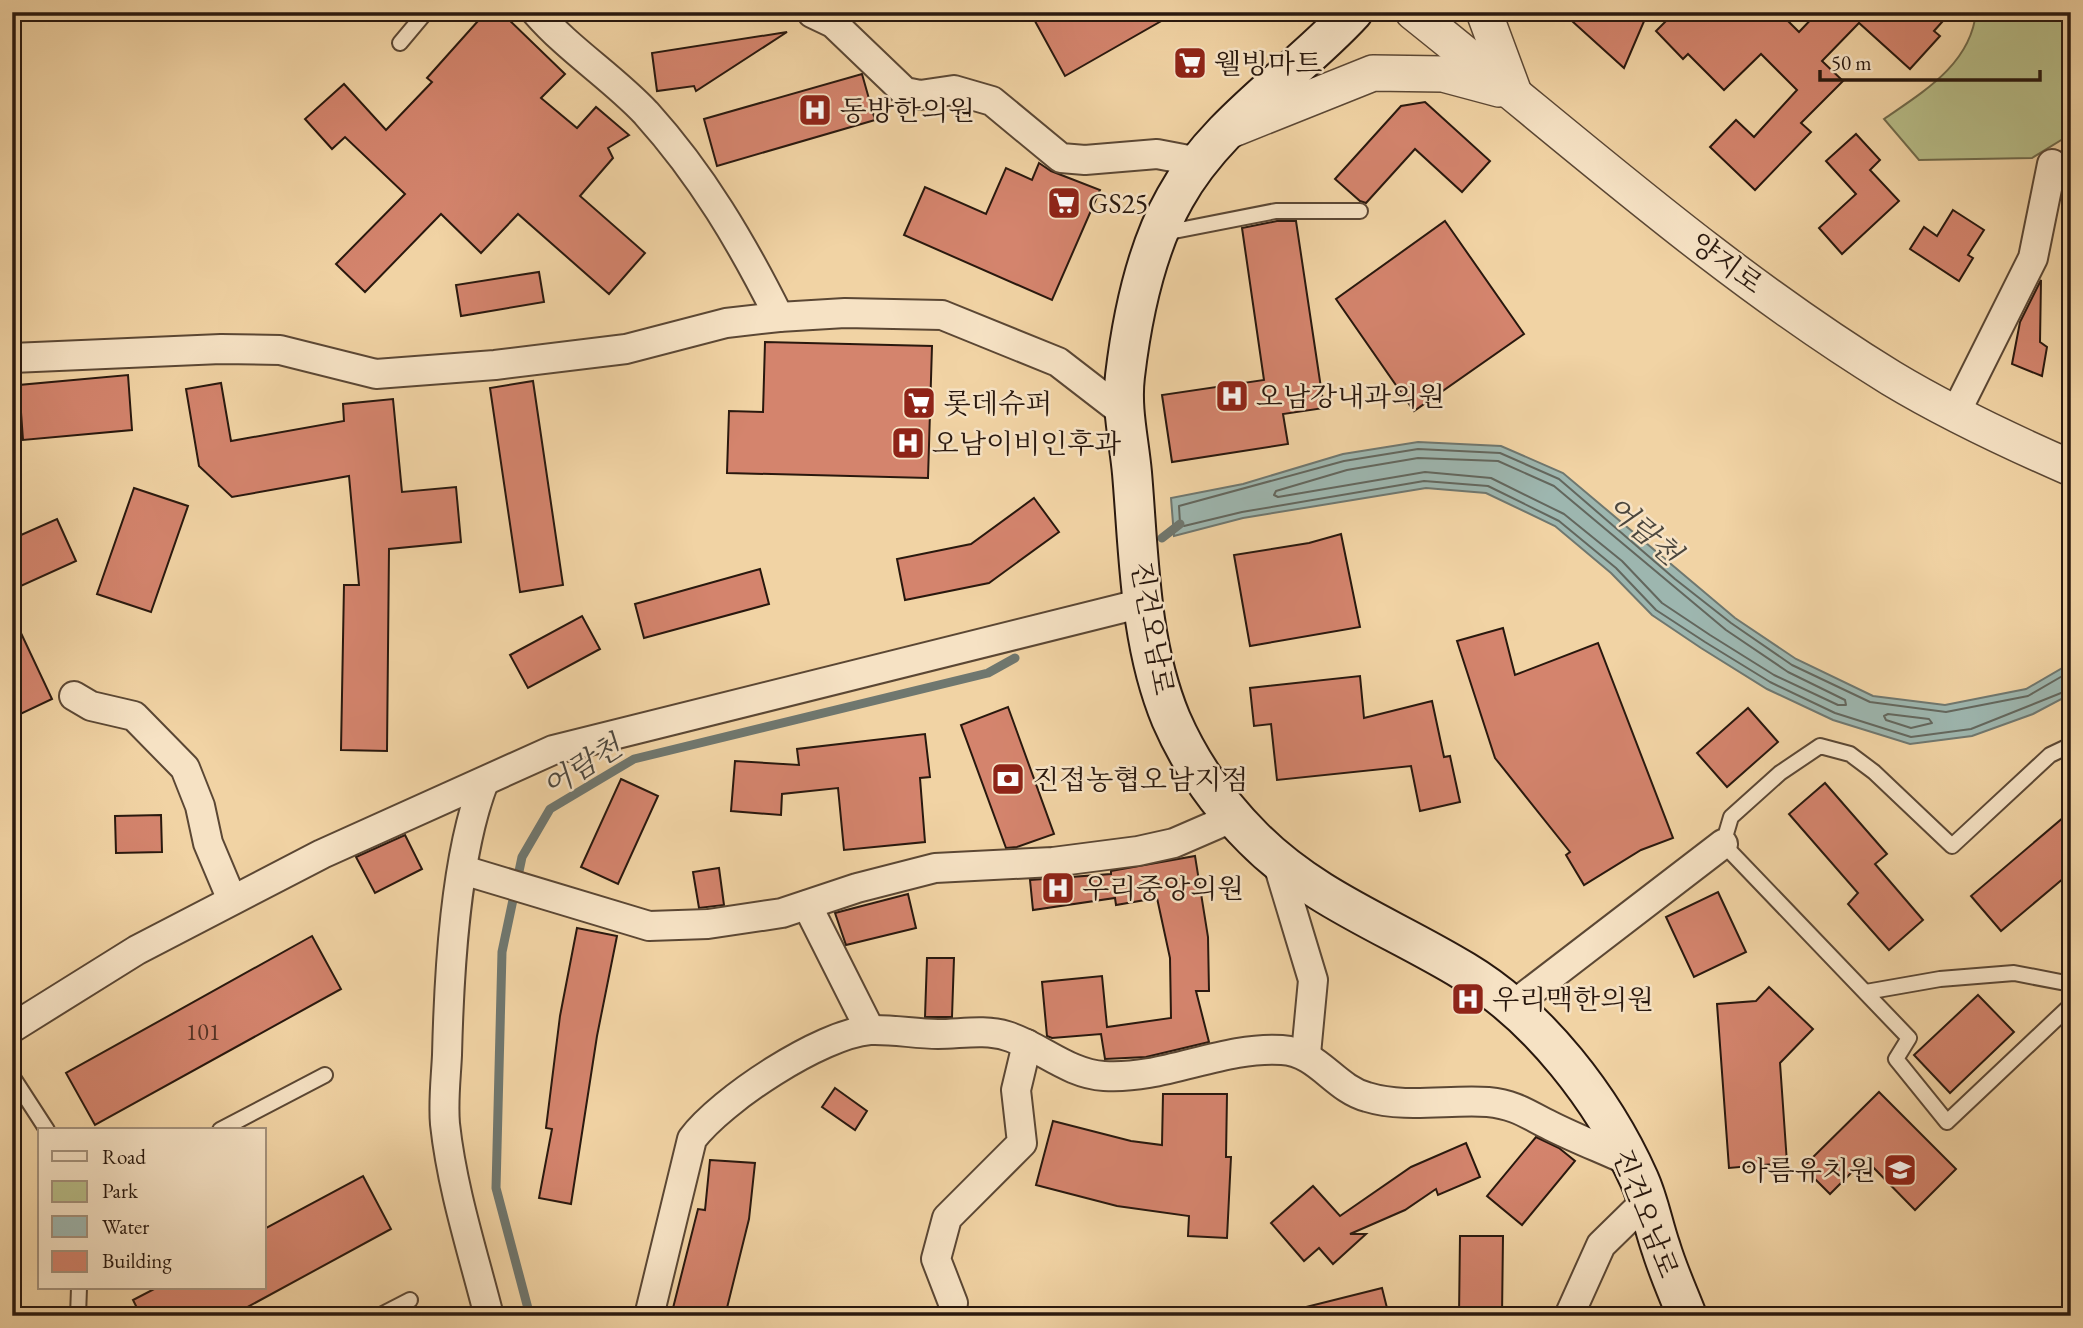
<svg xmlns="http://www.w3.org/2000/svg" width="2083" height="1328" viewBox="0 0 2083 1328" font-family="'EB Garamond','Noto Serif KR',serif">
<rect width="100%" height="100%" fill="#f1d3a4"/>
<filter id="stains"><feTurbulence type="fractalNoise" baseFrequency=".00286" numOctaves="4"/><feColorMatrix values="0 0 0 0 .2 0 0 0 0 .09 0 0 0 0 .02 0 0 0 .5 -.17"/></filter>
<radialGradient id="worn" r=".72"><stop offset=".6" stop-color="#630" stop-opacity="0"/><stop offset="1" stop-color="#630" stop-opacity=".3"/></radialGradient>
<path fill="#b7bd88" stroke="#706a4b" stroke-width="2" d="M1976,12H2071V134L2032,158L1919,160L1884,119C1923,92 1971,64 1976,12Z"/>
<polygon fill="#9db6af" stroke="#6f776f" stroke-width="2" points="1418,442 1501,446 1563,473 1735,618 1796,659 1873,696 1945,705 2026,689 2071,663 2071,694 2033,714 1972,736 1910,744 1833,720 1767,689 1701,648 1652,615 1611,573 1555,526 1486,493 1426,488 1243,518 1174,536 1171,498 1243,484 1343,454"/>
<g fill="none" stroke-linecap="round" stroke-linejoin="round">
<g stroke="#63675e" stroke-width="2">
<polygon points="1418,458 1498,461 1554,486 1726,630 1788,672 1845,700 1846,705 1838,705 1774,675 1710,635 1662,603 1622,561 1564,514 1491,478 1425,472 1278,497 1274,495 1276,491 1347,470"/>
<polyline points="2071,671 2028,696 1946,712 1870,702 1792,665 1731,623 1675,579 1559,479 1500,453 1418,449 1344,461 1179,506 1180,523 1184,526 1242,512 1424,481 1488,486 1559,521 1616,568 1656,610 1705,642 1770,682 1835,713 1911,737 1971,729 2071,689"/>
<polygon points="1888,714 1929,719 1932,723 1911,728 1886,720 1884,716"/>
</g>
<g stroke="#6f776f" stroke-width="9">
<polyline points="1162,538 1180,524"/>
<polyline points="530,1316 496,1188 502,952 522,857 550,809 634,759 988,673 1015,658"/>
</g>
</g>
<g fill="#d4846d" stroke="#29180e" stroke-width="2">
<polygon points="486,12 501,12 565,74 541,98 577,128 596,107 629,135 608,148 613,158 580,196 645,253 609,294 518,214 481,253 441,214 365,292 336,264 405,194 345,137 332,149 305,119 344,84 386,130 432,82 427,78"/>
<polygon points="1030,12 1177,12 1065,76"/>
<polygon points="1562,12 1648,12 1624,68"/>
<polygon points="1675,12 1779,12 1799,32 1818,12 1951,12 1934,31 1940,36 1910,69 1859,23 1822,61 1843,81 1801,123 1811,132 1755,190 1710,147 1736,120 1754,137 1797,90 1761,54 1724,90 1688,54 1683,59 1656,31"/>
<polygon points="787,32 696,91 694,86 657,91 652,53"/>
<polygon points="862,74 875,120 717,166 704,119"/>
<polygon points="1425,102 1490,161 1462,192 1415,149 1366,203 1360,201 1335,179 1401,106"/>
<polygon points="1856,134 1880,160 1870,170 1899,201 1842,254 1819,228 1856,194 1826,161"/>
<polygon points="1039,163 1051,171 1100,190 1052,300 904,235 925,187 986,214 1006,168 1032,180"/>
<polygon points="1953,210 1984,230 1968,255 1973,258 1959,281 1910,249 1924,227 1937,236"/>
<polygon points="1277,221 1296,221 1324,408 1283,414 1288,444 1172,462 1162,395 1264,380 1242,228"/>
<polygon points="1445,221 1524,334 1414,411 1336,299"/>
<polygon points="539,272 544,302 461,316 456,285"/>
<polygon points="2041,280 2040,342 2047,347 2042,376 2012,364 2020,322"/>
<polygon points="765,342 932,346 928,478 727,473 729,411 763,412"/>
<polygon points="128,375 132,430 23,440 19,385"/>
<polygon points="533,381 563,585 520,592 490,388"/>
<polygon points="221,383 231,441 344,421 343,404 393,399 402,492 456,487 461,542 389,549 387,751 341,750 344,585 359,585 349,476 232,497 199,466 186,389"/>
<polygon points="134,488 188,506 151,612 97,594"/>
<polygon points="1034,498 1059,532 989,583 905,600 897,559 971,544"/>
<polygon points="57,519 76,561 12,590 12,539"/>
<polygon points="1341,534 1360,627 1250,646 1234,555 1309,543"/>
<polygon points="760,569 769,604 644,638 635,604"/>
<polygon points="12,614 52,699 12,718"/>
<polygon points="582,616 600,649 528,688 510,655"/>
<polygon points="1503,628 1515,675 1598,643 1673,838 1641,850 1584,885 1566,855 1570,852 1495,758 1457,641"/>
<polygon points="1360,676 1364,718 1432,701 1444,757 1450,756 1460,802 1420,811 1411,766 1277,780 1271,724 1254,726 1250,688"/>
<polygon points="1008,707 1054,834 1017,847 1006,848 961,725"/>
<polygon points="1748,708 1778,742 1727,787 1697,753"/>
<polygon points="925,734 930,777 920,778 925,842 844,850 838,788 782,794 781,815 731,811 735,761 799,765 797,749"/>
<polygon points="621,779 658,796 618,884 581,867"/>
<polygon points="1825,783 1887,854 1875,864 1923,920 1889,950 1848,904 1858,893 1789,814"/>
<polygon points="2071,811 2071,872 2001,931 1971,896"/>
<polygon points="161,815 162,852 116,853 115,816"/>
<polygon points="405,835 422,869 375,893 356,857"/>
<polygon points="1195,856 1208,937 1209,991 1196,991 1209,1042 1146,1057 1105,1059 1101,1034 1052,1038 1047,1036 1042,982 1102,976 1107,1027 1171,1018 1170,958 1157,898 1116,905 1115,898 1033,910 1030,880 1111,874 1111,871"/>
<polygon points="719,868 724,905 699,908 693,872"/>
<polygon points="1718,892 1746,952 1694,977 1666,917"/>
<polygon points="908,894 916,928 846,945 835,913"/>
<polygon points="577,928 617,936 597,1036 571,1204 539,1198 552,1129 546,1128 560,1016"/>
<polygon points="312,936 341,989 95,1125 66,1073"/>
<polygon points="927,958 954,958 952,1017 925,1017"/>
<polygon points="1769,987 1813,1029 1780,1063 1787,1163 1729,1168 1717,1004 1756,1001"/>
<polygon points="1978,995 2014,1032 1950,1093 1914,1055"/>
<polygon points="835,1088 867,1111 855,1130 822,1107"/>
<polygon points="1879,1092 1956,1169 1915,1210 1865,1159 1830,1194 1803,1167"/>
<polygon points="1163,1094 1227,1094 1226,1157 1231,1157 1227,1238 1188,1236 1189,1216 1117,1206 1036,1185 1053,1121 1131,1141 1162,1145"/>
<polygon points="1536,1137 1559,1148 1575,1161 1522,1225 1487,1196"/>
<polygon points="1466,1143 1480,1177 1438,1195 1436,1189 1405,1210 1350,1234 1366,1234 1333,1264 1319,1248 1304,1261 1271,1223 1313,1186 1340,1216 1411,1167"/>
<polygon points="710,1160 755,1163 749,1219 725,1316 671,1316 698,1209 705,1210"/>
<polygon points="363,1176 391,1229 231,1316 141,1316 133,1300 156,1288 264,1288 264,1229"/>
<polygon points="1460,1236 1503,1236 1502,1316 1459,1316"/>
<polygon points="1382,1288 1389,1316 1307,1316 1306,1307"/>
</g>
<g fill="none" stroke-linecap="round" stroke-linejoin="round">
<defs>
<g id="service">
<polyline points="400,43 426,12"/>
<polyline points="1164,233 1276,211 1360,211"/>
<polyline points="2071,745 2050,755 1952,846 1874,772 1850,754 1820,746 1780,773 1731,817 1723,844 1909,1038 1896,1059 1947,1122 2071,1005"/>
<polyline points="1866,992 1940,979 2014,973 2071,984"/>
<polyline points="12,1076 47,1130"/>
<polyline points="220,1130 325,1075"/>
<polyline points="78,1316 79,1288"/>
<polyline points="379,1316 410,1300"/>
</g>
<g id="minor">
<path d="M536,12C569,50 612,77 646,113C702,175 742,243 779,317"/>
<polyline points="812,13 833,23 905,92 920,95 954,90 992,101 1061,158 1085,160 1157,154 1199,162"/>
<polyline points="12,358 221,349 280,350 376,374 495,365 626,349 726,323 779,317 845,313 942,315 1058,362 1124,413"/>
<polyline points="1955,414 2033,258 2052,164"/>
<polyline points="74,696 91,706 134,716 185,768 200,806 208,843 232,900"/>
<path d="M484,782C455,856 449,974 447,1055C446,1077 443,1101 445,1124C452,1189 473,1253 489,1316"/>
<polyline points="1277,861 1313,980 1306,1054"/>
<polyline points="463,870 649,926 708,924 782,913 857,888 935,868 1053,862 1138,851 1174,843 1234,817"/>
<polyline points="807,905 870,1030"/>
<polyline points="1512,1006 1723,844"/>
<polyline points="12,1028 137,950 322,854 553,750 1143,603"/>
<polyline points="953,1303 936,1259 947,1218 1022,1143 1016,1090 1027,1044"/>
<path d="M649,1316L692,1139C721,1100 821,1034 870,1030C892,1029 916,1034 938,1034C961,1034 984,1029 1007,1036C1040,1046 1068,1074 1104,1076C1164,1080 1222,1046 1282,1050C1318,1052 1334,1088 1367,1097C1406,1109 1449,1099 1488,1102C1517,1105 1528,1115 1551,1126C1577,1139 1603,1149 1629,1161"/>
<polyline points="1569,1316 1601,1245 1647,1200"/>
</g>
<g id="tertiary">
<path d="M1413,12C1570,137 1720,273 1891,378C1949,413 2009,441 2071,468"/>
<polyline points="1484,12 1514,93"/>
<polyline points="1228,131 1373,73 1443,74 1499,89"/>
</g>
<path id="secondary" d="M1353,12C1296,74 1216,123 1175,198C1145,251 1132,317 1125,376C1121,409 1129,440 1132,473C1139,554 1139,642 1171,719C1191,765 1218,803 1253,838C1313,899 1392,927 1464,971C1539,1016 1603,1099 1639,1179C1649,1201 1653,1225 1661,1248C1668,1271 1678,1293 1687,1316"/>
</defs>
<use href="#service" stroke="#5b4734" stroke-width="18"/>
<use href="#minor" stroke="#5b4734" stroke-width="32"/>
<use href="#tertiary" stroke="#5b4734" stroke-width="38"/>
<use href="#secondary" stroke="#29180e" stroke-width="42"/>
<use href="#service" stroke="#f6e2c4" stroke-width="14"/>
<use href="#minor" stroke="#f6e2c4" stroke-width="28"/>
<use href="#tertiary" stroke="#f6e2c4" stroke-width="35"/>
<use href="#secondary" stroke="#f6e2c4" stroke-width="38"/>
</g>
<defs>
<symbol id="supermarket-square" viewBox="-11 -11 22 22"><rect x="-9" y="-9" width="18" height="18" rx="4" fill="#8f2418" stroke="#f6e2c4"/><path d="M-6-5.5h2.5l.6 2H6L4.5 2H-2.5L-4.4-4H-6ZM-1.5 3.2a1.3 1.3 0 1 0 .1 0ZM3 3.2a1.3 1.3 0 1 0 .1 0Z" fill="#fff"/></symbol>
<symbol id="hospital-square" viewBox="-11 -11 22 22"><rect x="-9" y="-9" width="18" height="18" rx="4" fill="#8f2418" stroke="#f6e2c4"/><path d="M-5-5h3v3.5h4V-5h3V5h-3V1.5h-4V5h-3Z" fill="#fff"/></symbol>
<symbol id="bank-square" viewBox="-11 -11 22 22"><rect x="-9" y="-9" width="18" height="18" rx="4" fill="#8f2418" stroke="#f6e2c4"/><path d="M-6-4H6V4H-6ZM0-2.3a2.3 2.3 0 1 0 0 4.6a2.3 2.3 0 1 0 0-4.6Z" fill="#fff"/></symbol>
<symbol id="school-square" viewBox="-11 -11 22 22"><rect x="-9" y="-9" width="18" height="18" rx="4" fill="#8f2418" stroke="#f6e2c4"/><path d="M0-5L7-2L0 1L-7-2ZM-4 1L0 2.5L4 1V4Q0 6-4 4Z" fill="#fff"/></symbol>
</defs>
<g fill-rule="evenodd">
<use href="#supermarket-square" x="1171" y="44" width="38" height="38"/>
<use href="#hospital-square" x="796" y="91" width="38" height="38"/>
<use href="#supermarket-square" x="1045" y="184" width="38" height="38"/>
<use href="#hospital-square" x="1213" y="377" width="38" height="38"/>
<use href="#supermarket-square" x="900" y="384" width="38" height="38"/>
<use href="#hospital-square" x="889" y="424" width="38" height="38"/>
<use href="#bank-square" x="989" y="760" width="38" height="38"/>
<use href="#hospital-square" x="1039" y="869" width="38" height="38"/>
<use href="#hospital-square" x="1449" y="980" width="38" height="38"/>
<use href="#school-square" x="1881" y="1151" width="38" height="38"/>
</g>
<g text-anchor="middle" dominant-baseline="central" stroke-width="5" stroke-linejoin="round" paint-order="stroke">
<g font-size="24" fill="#543326">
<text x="203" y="1031">101</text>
</g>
<g font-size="28" fill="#29180e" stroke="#f6e2c4" text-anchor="start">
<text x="1214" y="63">웰빙마트</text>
<text x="840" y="110">동방한의원</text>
<text x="1088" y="203">GS25</text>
<text x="1256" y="396">오남강내과의원</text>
<text x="944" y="403">롯데슈퍼</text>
<text x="932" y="443">오남이비인후과</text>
<text x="1032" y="779">진접농협오남지점</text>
<text x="1082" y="888">우리중앙의원</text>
<text x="1492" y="999">우리맥한의원</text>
<text x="1876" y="1170" text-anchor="end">아름유치원</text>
</g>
<g font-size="28" fill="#29180e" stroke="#f6e2c4">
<text transform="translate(1727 263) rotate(36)">양지로</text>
<text transform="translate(1153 628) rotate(80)">진건오남로</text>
<text transform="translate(1646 1213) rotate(69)">진건오남로</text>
</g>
<g font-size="30" font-style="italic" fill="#4c473e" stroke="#f6e2c4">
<text transform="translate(1644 530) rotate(41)">어람천</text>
<text transform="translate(582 766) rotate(-32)">어람천</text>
</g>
</g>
<rect width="2083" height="1328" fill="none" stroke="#f1d3a4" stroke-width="42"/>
<rect x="14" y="14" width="2055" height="1300" fill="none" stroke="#29180e" stroke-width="3.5"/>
<rect x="21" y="21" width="2041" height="1286" fill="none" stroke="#29180e" stroke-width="2"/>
<rect x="38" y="1128" width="228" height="161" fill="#f6e2c4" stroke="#a4917b" stroke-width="2"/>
<rect x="52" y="1151" width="35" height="10" fill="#f6e2c4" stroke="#a4917b" stroke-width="2"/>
<text x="102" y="1164" font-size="21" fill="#29180e">Road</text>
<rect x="52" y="1181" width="35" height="21" fill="#b7bd88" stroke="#a4917b" stroke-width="2"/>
<text x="102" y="1198" font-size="21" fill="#29180e">Park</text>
<rect x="52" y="1216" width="35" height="21" fill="#9db6af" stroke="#a4917b" stroke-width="2"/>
<text x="102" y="1234" font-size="21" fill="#29180e">Water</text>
<rect x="52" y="1251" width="35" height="21" fill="#d4846d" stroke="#a4917b" stroke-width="2"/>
<text x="102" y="1268" font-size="21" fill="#29180e">Building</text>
<path d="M1820 70v10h220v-10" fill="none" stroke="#29180e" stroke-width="3.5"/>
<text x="1831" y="70" font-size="21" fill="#29180e" stroke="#f6e2c4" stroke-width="5" paint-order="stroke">50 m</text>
<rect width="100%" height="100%" filter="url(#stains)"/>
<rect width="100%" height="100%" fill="url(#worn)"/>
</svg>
